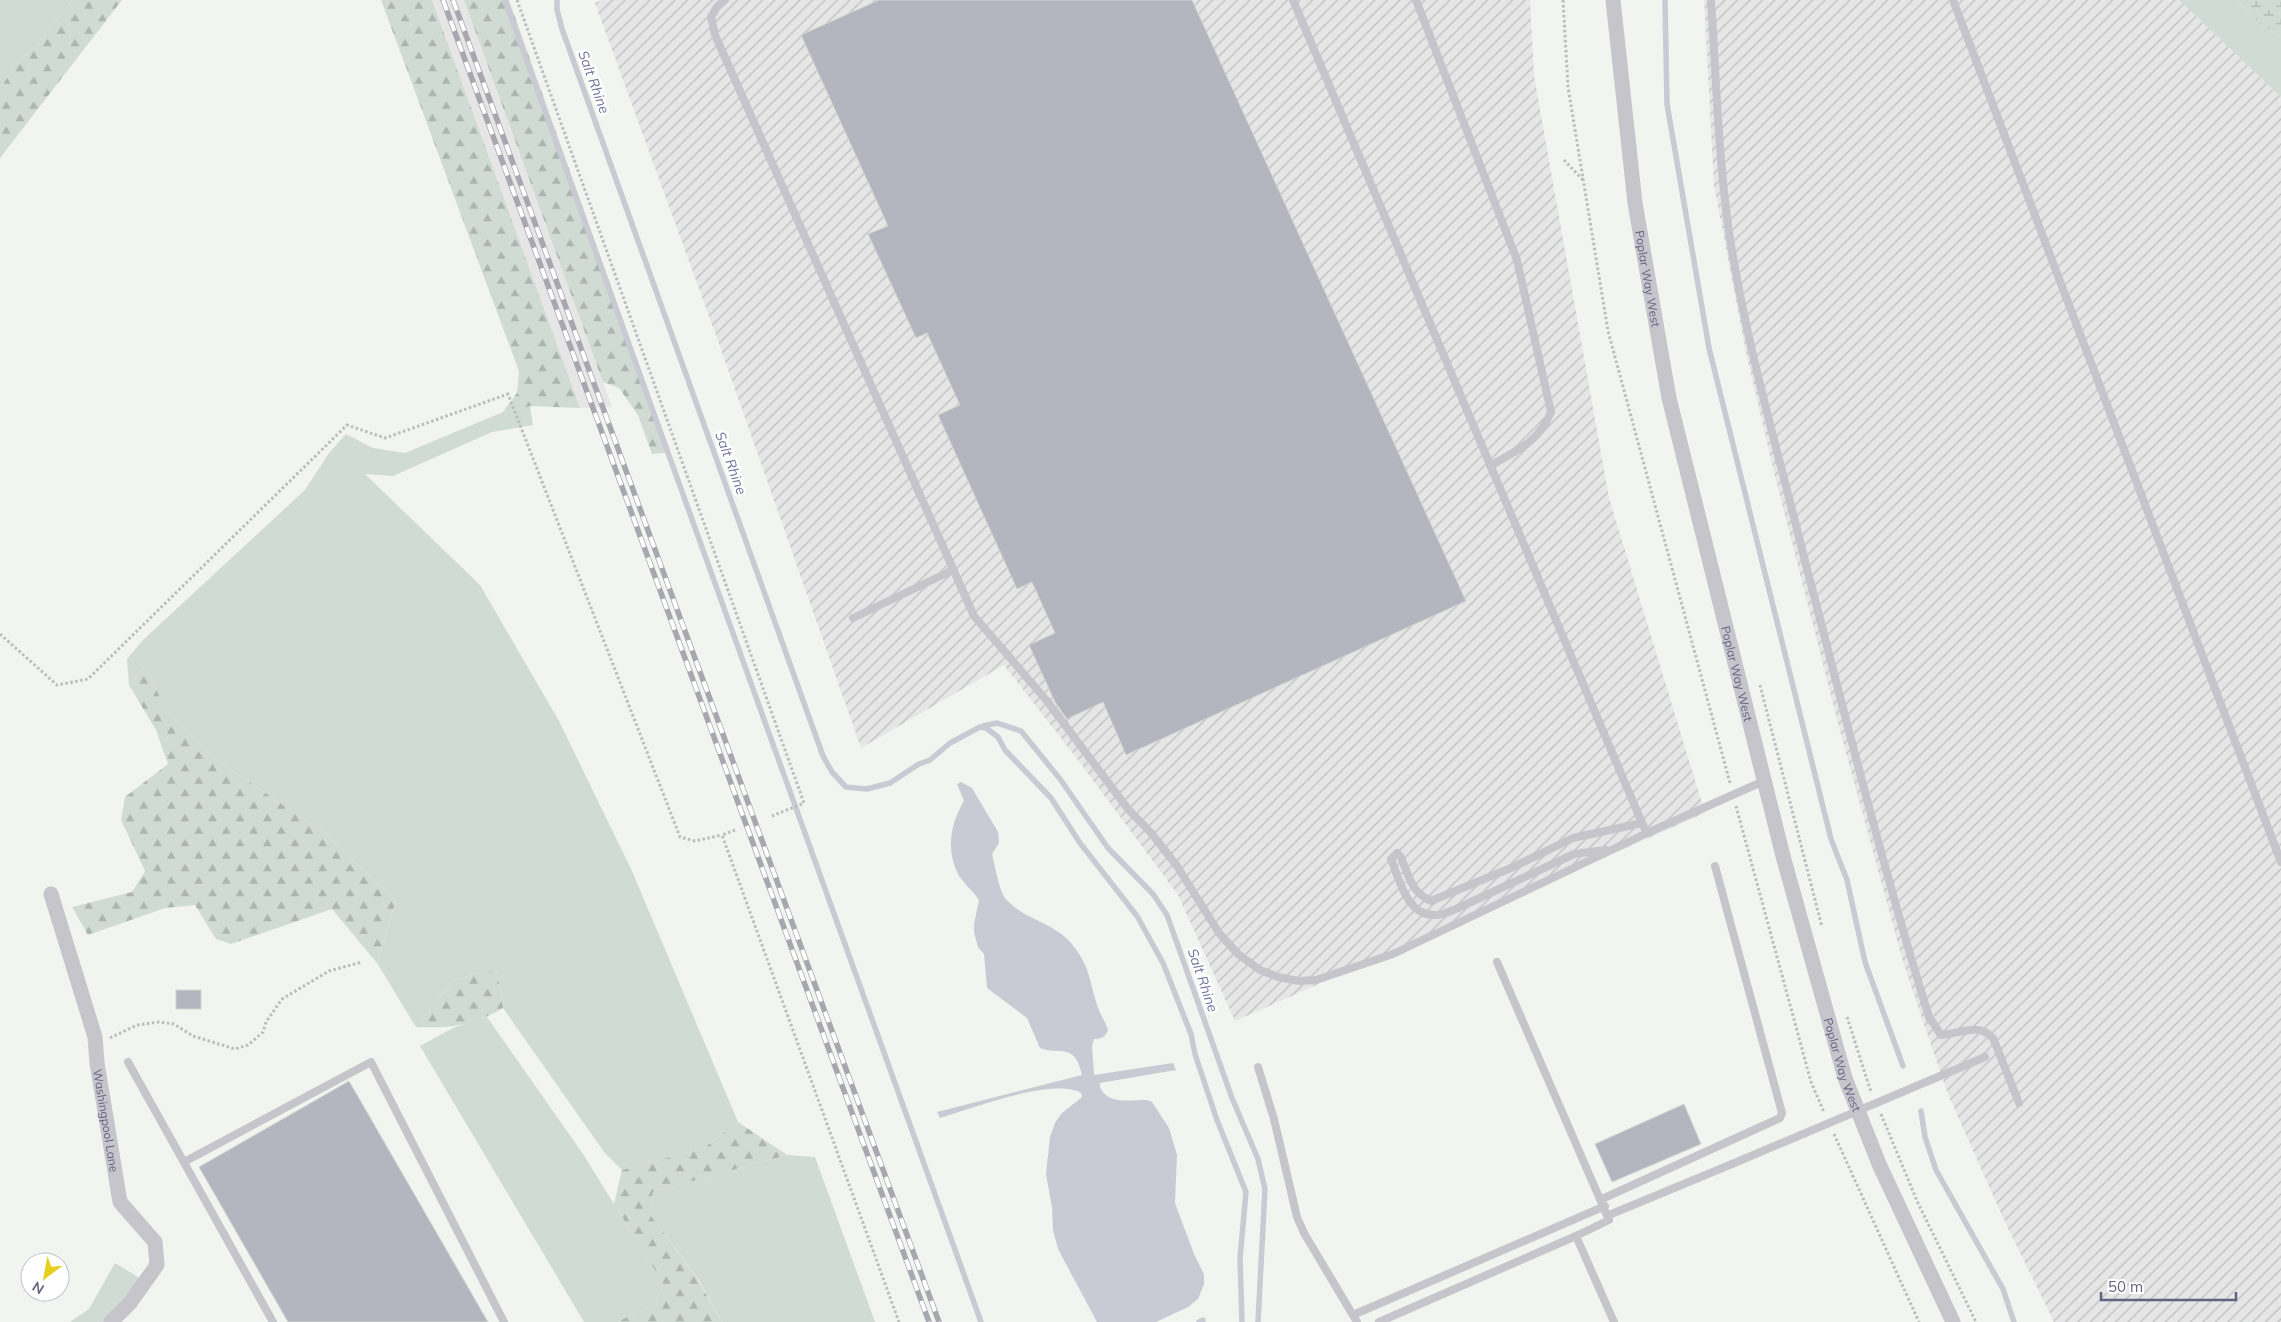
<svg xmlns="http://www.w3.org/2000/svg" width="2281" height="1322" viewBox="0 0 2281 1322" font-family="Mulish,sans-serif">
<defs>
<pattern id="industrial-furrows" width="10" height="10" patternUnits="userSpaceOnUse" patternTransform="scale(1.25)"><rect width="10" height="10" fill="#e5e6e5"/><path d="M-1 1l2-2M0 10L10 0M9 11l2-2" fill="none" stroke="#bdbebf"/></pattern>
<pattern id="forest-firs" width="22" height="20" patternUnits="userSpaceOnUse" patternTransform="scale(1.25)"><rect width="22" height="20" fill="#d0dbd3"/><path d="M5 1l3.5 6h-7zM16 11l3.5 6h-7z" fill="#acb5b1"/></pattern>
<pattern id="wetland-marsh" width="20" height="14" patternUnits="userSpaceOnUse" patternTransform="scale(1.25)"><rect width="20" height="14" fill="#d0dbd3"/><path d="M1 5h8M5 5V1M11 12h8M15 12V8" fill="none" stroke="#acb5b1"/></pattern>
</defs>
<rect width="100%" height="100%" fill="#f1f4ef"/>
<polygon fill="#e5e6e5" points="432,0 464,0 612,407 580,408"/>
<g fill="url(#industrial-furrows)">
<polygon points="602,0 1530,0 1534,76 1609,498 1705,813 1235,1021 1178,895 1078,760 1004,665 861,748 718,341 595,3"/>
<polygon points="1704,0 2179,0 2281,97 2281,1322 2054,1322 2004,1220 1947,1092 1903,962 1838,723 1774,472 1746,353 1714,185"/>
</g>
<g fill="#d0dbd3">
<polygon points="0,0 72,0 38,44 17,62 0,89"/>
<polygon points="2179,0 2237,0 2258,22 2281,37 2281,97"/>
<polygon points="530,406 533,425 492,432 393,476 365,474 480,585 559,721 632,871 738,1122 704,1148 622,1170 604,1152 503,1008 497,969 455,979 416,1027 377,963 396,900 320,830 211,756 164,707 146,665 129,685 127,659 143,640 305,490 329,453 346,434 373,448 405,453 503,412"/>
<polygon points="487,1017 583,1154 663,1283 656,1303 617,1322 584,1322 420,1046 453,1028"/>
<polygon points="787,1155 815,1157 875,1322 722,1322 698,1279 649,1213 653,1192"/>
<polygon points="115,1263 141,1279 115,1322 70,1322 89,1309"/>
</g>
<g fill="url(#forest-firs)">
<polygon points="72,0 122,0 0,158 0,89 17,62 38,44"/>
<polygon points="381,0 432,0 580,408 531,406 503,412 517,393 519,371"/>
<polygon points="464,0 509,0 670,452 652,454 638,415 619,388 603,382"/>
<polygon points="146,665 164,707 211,756 320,830 396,900 377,963 332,909 231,944 216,939 195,905 165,908 88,935 72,907 132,892 145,871 121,820 125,797 168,764 156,730 129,685"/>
<path d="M497,969L503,1008C470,1027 453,1028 416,1027L455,979Z"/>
<polygon points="738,1122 787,1155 653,1192 649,1213 696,1277 722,1322 617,1322 656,1303 663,1283 614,1204 622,1170 704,1148"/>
</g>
<polygon fill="url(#wetland-marsh)" points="2237,0 2281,0 2281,37 2258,22"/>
<path fill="#c9cad4" d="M961,782L972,788L998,832L999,843L992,854C995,865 999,890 1005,898C1022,919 1053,922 1071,943C1090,966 1089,979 1097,1005C1100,1014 1105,1021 1108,1030C1105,1037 1102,1039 1094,1039L1092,1046L1094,1075L1173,1063L1176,1070L1100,1083V1087C1107,1105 1131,1100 1147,1100L1152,1102L1169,1128L1177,1155L1175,1203L1194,1254L1204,1274V1284L1198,1299L1188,1307L1156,1322H1097L1058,1249L1053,1230L1052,1207L1046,1174L1050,1137L1055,1123L1061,1114L1082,1097L1081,1093C1053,1077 971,1109 940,1118L937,1112L1082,1075C1075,1041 1059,1056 1040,1048L1027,1018L987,988L984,954L978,947L974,932V924L979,900C973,890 962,883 957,872C946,849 951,822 964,801L957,784Z"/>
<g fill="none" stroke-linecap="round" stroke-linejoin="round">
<g stroke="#c9cad4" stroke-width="5.5">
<polyline points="505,0 981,1322"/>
<polyline points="557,0 557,10 562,29 823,756 832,772 846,787 867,789 890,783 919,764 930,760 950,743 980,727 986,728 998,737 1005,750 1051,798 1080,843 1137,916 1163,963 1191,1034 1195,1054 1217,1120 1246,1192 1240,1258 1242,1322"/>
<polyline points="1665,0 1667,104 1709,348 1831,839 1847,880 1865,962 1903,1066"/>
<polyline points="983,726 997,723 1021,731 1060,779 1108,848 1153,894 1167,915 1232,1098 1258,1159 1265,1189 1258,1322"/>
<polyline points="1921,1111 1925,1137 1936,1170 2003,1289 2014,1322"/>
<polyline points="1199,1322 1203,1320"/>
</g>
</g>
<g fill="#b5b5bf" stroke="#d3d5d2">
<polygon points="879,0 1192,0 1466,601 1126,755 1103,702 1067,719 1055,702 1029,645 1055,633 1032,582 1017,589 938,415 960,405 927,333 916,338 868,234 888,226 801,35"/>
<rect x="176" y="990" width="25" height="19"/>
<polygon points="349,1081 488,1322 288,1322 199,1167"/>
<polygon points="1684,1104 1701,1144 1612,1182 1595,1144"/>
</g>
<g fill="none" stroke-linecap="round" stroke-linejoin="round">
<g stroke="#bcbcbf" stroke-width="3" stroke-dasharray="2.5 2.5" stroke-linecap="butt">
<polyline points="517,0 804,803 772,816"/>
<polyline points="1563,0 1568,87 1608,331 1730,783"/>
<polyline points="1564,160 1583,180"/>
<polyline points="0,634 57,685 88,679 347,425 385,438 508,394 680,837 695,841 722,835"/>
<polyline points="1760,685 1822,927"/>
<polyline points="1736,806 1811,1082 1824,1112"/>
<polyline points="735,830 722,835 899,1322"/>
<polyline points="1847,1017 1871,1092"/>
<polyline points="110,1038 137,1025 159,1022 174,1024 193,1036 235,1049 248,1045 263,1032 266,1022 282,999 329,971 362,962"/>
<polyline points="1881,1114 1917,1201 1976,1322"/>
<polyline points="1834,1134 1919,1322"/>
</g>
<g stroke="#c6c5cb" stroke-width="8">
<polyline points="725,0 717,7 711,17 715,35 974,616 1047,701 1128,809 1152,834 1177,866 1219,933 1238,954 1260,970 1278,977 1299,981 1316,980 1393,954 1647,833"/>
<polyline points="1293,0 1642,823"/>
<path d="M1416,0L1517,260L1551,412C1539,442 1517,450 1490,466"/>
<path d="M1711,0C1716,75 1718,150 1728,225C1744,337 1777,447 1804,557C1844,711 1882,865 1929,1017L1941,1035C1959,1034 1978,1022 1993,1038L2019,1103"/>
<polyline points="1953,0 2281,862"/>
<polyline points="853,618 953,570"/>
<path d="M1606,850L1574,854L1456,909C1450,911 1443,915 1437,915C1407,917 1400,881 1391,859L1397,853L1401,857C1408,875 1412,893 1431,901L1511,868L1573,838L1642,823L1647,833L1764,781"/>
<polyline points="128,1062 273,1322"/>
<polyline points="1258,1067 1274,1119 1297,1217 1304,1233 1357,1322"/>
<polyline points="184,1162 371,1062 504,1322"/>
<polyline points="1602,1199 1780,1118 1782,1113 1715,866"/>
<polyline points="1609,1215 1732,1164"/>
<polyline points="1576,1236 1614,1322"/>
<polyline points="1353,1315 1605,1206"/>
<polyline points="1379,1322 1576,1236 1609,1220 1497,962"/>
</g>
<g stroke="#c6c5cb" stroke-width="15">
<path id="s1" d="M1613,0L1635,203L1669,398L1783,856L1845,1078L1879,1164L1953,1322"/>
<path id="s2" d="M51,894L95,1037L97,1063L120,1202L155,1242L157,1265L130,1303L111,1322"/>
</g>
<defs>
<g id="rail">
<polyline points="443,0 929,1322"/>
<polyline points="453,0 939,1322"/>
</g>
</defs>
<use href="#rail" stroke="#a8a7b0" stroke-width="5.5"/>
<use href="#rail" stroke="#fff" stroke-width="4" stroke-dasharray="11" stroke-linecap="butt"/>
<polyline stroke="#c6c5cb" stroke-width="8" points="1732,1164 1985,1057"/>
</g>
<g text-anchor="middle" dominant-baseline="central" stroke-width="5" stroke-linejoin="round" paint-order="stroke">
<g font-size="12" fill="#656281" stroke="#fff">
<text stroke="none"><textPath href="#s1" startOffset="281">Poplar Way West</textPath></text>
<text stroke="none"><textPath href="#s1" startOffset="686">Poplar Way West</textPath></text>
<text stroke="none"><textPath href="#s1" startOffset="1091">Poplar Way West</textPath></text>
<text stroke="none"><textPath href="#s2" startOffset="234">Washingpool Lane</textPath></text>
</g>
<g font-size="14" font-style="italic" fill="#70739a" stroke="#fff">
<text transform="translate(594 82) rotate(70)">Salt Rhine</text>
<text transform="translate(731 463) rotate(70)">Salt Rhine</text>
<text transform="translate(1203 980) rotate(71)">Salt Rhine</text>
</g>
</g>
<g transform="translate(45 1277) rotate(212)"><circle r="24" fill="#ffffff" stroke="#c1c0cd"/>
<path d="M0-4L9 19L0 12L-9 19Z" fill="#e6cf1d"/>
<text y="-8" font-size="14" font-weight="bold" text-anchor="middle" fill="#656281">N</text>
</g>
<path d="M2101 1292v8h135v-8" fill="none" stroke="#656281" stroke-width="2.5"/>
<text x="2108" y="1292" font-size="15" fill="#656281" stroke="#ffffff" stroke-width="4" paint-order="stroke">50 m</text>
</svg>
